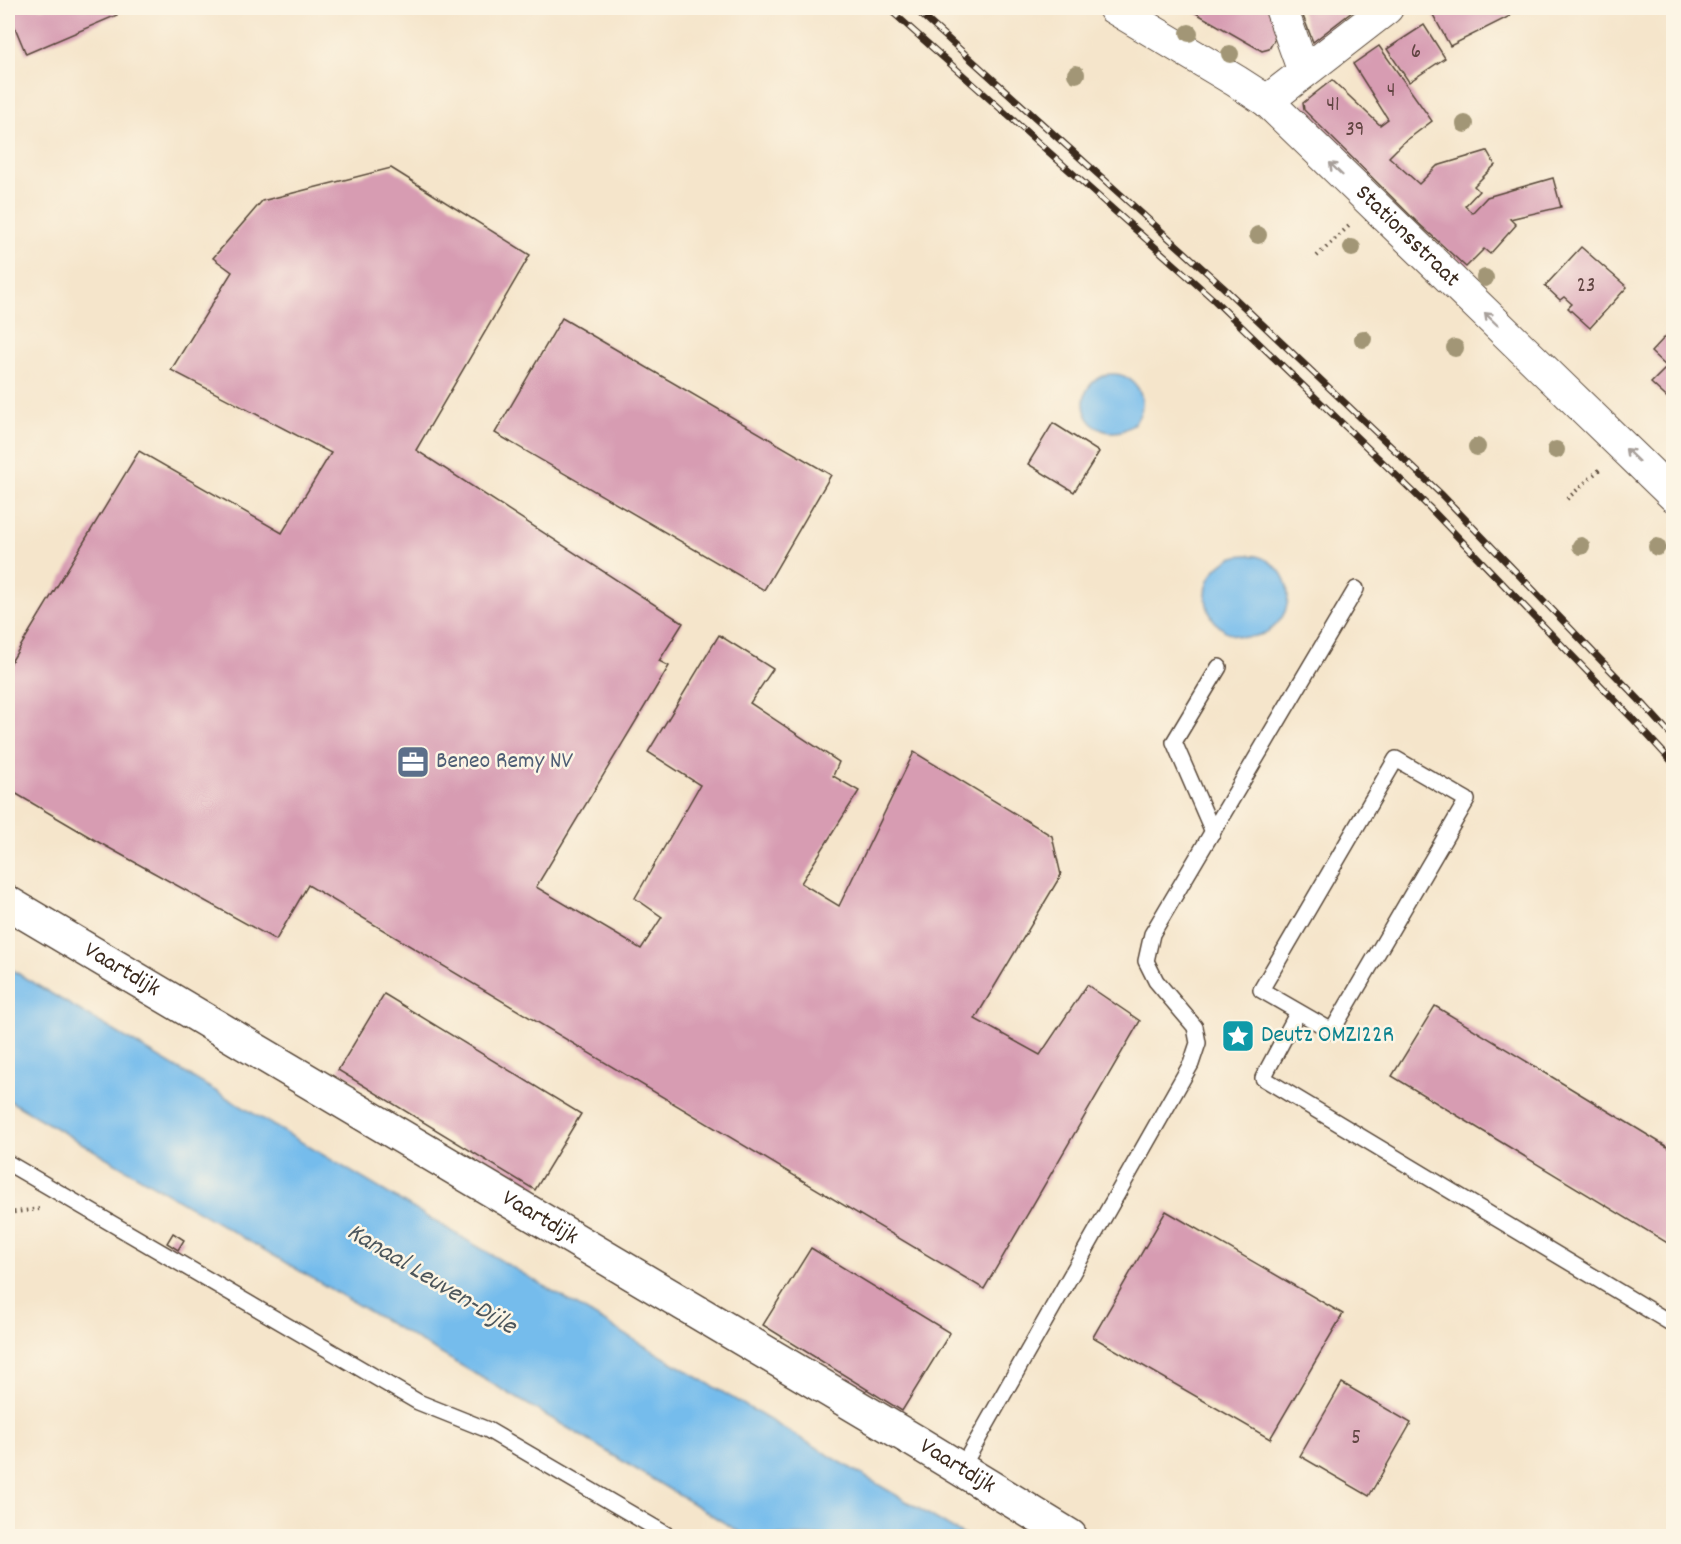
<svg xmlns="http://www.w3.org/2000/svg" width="1681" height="1544" viewBox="0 0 1681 1544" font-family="Dekko,sans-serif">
<rect width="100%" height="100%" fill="#fcf5e5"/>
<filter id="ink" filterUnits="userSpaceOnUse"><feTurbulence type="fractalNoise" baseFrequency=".0167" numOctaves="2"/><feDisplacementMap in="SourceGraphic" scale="12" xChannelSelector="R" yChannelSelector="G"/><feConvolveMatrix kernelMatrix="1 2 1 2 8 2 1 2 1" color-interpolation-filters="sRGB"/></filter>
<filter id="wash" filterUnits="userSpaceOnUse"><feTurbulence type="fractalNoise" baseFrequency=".008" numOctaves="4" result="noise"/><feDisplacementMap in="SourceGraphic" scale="24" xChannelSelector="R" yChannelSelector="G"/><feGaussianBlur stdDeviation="1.35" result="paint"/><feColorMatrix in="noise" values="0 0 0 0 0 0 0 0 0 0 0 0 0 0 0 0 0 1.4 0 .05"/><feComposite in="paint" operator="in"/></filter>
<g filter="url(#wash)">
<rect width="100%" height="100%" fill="#f5e5cb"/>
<g fill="#75bcec" stroke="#587385" stroke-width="1.5">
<circle cx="1113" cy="403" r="29"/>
<circle cx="1247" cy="596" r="41"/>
<polygon points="8,967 25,978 965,1536 746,1536 573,1431 8,1100"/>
</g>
<g id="blocks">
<g fill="#d79cb2">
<polygon points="23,8 113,8 117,15 26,54 9,13"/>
<polygon points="1187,8 1278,8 1283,24 1269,49 1262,51"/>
<polygon points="1300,8 1357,8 1313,42"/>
<polygon points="1438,8 1506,8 1510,16 1450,46 1431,11"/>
<polygon points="1424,25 1445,58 1409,82 1387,49"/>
<polygon points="1379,46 1432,121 1403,143 1389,157 1419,184 1437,166 1487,151 1495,165 1474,186 1479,191 1465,206 1472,213 1487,197 1553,178 1561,207 1510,219 1516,225 1490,254 1484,249 1466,267 1416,221 1304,110 1303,103 1332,80 1380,125 1388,119 1353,64"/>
<polygon points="391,168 530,255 416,450 683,623 659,661 669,666 536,887 641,949 662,917 635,898 700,785 648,752 719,635 773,669 750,703 839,762 833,776 859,791 801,883 839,906 914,752 1052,836 1061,875 975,1019 1040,1055 1087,985 1140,1021 984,1289 308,885 276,940 100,843 8,789 8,667 139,451 282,533 331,453 171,370 232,272 213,258 262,201"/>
<polygon points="1581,247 1627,287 1590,328 1568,308 1572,304 1564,297 1560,300 1545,286"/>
<polygon points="562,318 831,475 764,590 495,433"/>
<polygon points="1666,336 1674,342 1674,404 1651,383 1667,367 1651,352"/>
<polygon points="1053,423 1099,452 1074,492 1028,464"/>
<polygon points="384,994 581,1114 535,1190 338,1070"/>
<polygon points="1435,1006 1674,1151 1674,1247 1392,1076"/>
<polygon points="1166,1211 1343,1314 1270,1439 1093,1337"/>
<polygon points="173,1233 184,1240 178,1250 167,1243"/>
<polygon points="811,1248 950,1333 902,1411 763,1325"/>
<polygon points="1342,1383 1411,1423 1369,1496 1300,1456"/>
</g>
</g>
</g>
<g filter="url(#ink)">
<use href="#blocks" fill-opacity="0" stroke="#574638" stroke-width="1.5"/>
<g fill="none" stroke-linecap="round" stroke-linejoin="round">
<defs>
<g id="service">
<polygon points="1396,759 1467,800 1332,1031 1261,990"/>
<polyline points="1213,832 1174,742 1219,667"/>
<polyline points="1298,1012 1263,1078 1674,1325"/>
<polyline points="8,1163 418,1402 488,1430 669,1536"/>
<polyline points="961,1469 1191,1064 1198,1043 1195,1027 1156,981 1146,961 1152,934 1356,589"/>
</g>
<g id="minor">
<path id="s1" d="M1114,8L1236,81L1267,101L1674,496"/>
<polyline points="1281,8 1304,72"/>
<polyline points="1267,101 1387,8"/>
</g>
<g id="tertiary">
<path id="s2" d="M8,903L918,1443L1070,1536"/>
</g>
</defs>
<use href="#service" stroke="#574638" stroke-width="18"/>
<use href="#minor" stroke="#574638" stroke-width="34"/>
<use href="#tertiary" stroke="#574638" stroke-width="36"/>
<g stroke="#574638" stroke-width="4" stroke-dasharray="1.5 4.5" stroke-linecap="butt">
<polyline points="1020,9 1021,8"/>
<polyline points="1317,256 1351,224"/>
<polyline points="1567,499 1600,469"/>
<polyline points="8,1213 39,1209"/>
</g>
<use href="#service" stroke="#fff" stroke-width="15"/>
<use href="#minor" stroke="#fff" stroke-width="32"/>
<use href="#tertiary" stroke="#fff" stroke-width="33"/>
<defs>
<g id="rail">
<polyline points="888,8 1213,299 1429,507 1632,718 1674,764"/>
<polyline points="914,8 1223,287 1441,494 1645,706 1674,738"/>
</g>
</defs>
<use href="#rail" stroke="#3b2a1e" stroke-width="7"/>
<use href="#rail" stroke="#fcf5e5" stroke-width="4.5" stroke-dasharray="14" stroke-linecap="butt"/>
</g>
<g fill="#a29676">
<circle cx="1189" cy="33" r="9"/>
<circle cx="1230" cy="54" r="9"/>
<circle cx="1076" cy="74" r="9"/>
<circle cx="1465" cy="124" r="9"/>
<circle cx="1258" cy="235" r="9"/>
<circle cx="1352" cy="248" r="9"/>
<circle cx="1485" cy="278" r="9"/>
<circle cx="1363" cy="339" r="9"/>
<circle cx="1455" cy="348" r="9"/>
<circle cx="1477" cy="447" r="9"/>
<circle cx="1556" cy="450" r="9"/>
<circle cx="1581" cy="546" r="9"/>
<circle cx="1657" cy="547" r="9"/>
</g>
<defs><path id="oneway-shaft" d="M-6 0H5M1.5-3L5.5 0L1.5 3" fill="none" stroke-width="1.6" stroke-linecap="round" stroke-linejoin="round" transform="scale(1.5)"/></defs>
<g stroke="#a79f9a">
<use href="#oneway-shaft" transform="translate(1336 169) rotate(-136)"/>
<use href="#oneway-shaft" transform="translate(1491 319) rotate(-136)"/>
<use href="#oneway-shaft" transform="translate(1632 455) rotate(-136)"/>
</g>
</g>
<defs>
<symbol id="office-square" viewBox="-11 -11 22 22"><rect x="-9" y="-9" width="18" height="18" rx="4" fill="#5c6f8a" stroke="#fcf5e5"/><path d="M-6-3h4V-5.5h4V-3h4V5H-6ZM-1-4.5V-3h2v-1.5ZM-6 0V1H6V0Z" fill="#fff"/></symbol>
<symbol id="sight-square" viewBox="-11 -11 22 22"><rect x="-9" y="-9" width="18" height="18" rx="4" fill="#0f9aa8" stroke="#fcf5e5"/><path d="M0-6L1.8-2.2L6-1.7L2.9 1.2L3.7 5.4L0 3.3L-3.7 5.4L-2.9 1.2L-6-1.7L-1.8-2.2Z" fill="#fff"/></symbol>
</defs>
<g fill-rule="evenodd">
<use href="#office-square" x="394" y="743" width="38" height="38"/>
<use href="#sight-square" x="1219" y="1017" width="38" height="38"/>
</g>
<g text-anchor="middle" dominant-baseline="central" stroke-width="5" stroke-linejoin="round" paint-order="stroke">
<g font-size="21" fill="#624643">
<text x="1416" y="53">6</text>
<text x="1391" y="92">4</text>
<text x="1333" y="106">41</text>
<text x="1355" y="131">39</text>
<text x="1586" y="287">23</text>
<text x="1356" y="1439">5</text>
</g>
<g font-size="24" fill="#3b2a1e" stroke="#fcf5e5">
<text stroke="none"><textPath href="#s1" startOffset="374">Stationsstraat</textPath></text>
<text stroke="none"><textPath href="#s2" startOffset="132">Vaartdijk</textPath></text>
<text stroke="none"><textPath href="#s2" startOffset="618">Vaartdijk</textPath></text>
<text stroke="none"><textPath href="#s2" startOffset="1104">Vaartdijk</textPath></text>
</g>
<g font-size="24" fill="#4e5e75" stroke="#fcf5e5" text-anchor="start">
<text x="436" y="762">Beneo Remy NV</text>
</g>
<g font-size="24" fill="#0d838f" stroke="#fcf5e5" text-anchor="start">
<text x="1261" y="1036">Deutz OMZ122R</text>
</g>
<g font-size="26" font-style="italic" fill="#4c565c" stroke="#fcf5e5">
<text transform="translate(431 1280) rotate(31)">Kanaal Leuven-Dijle</text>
</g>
</g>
<rect width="1681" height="1544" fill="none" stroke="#fcf5e5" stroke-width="30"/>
</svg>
